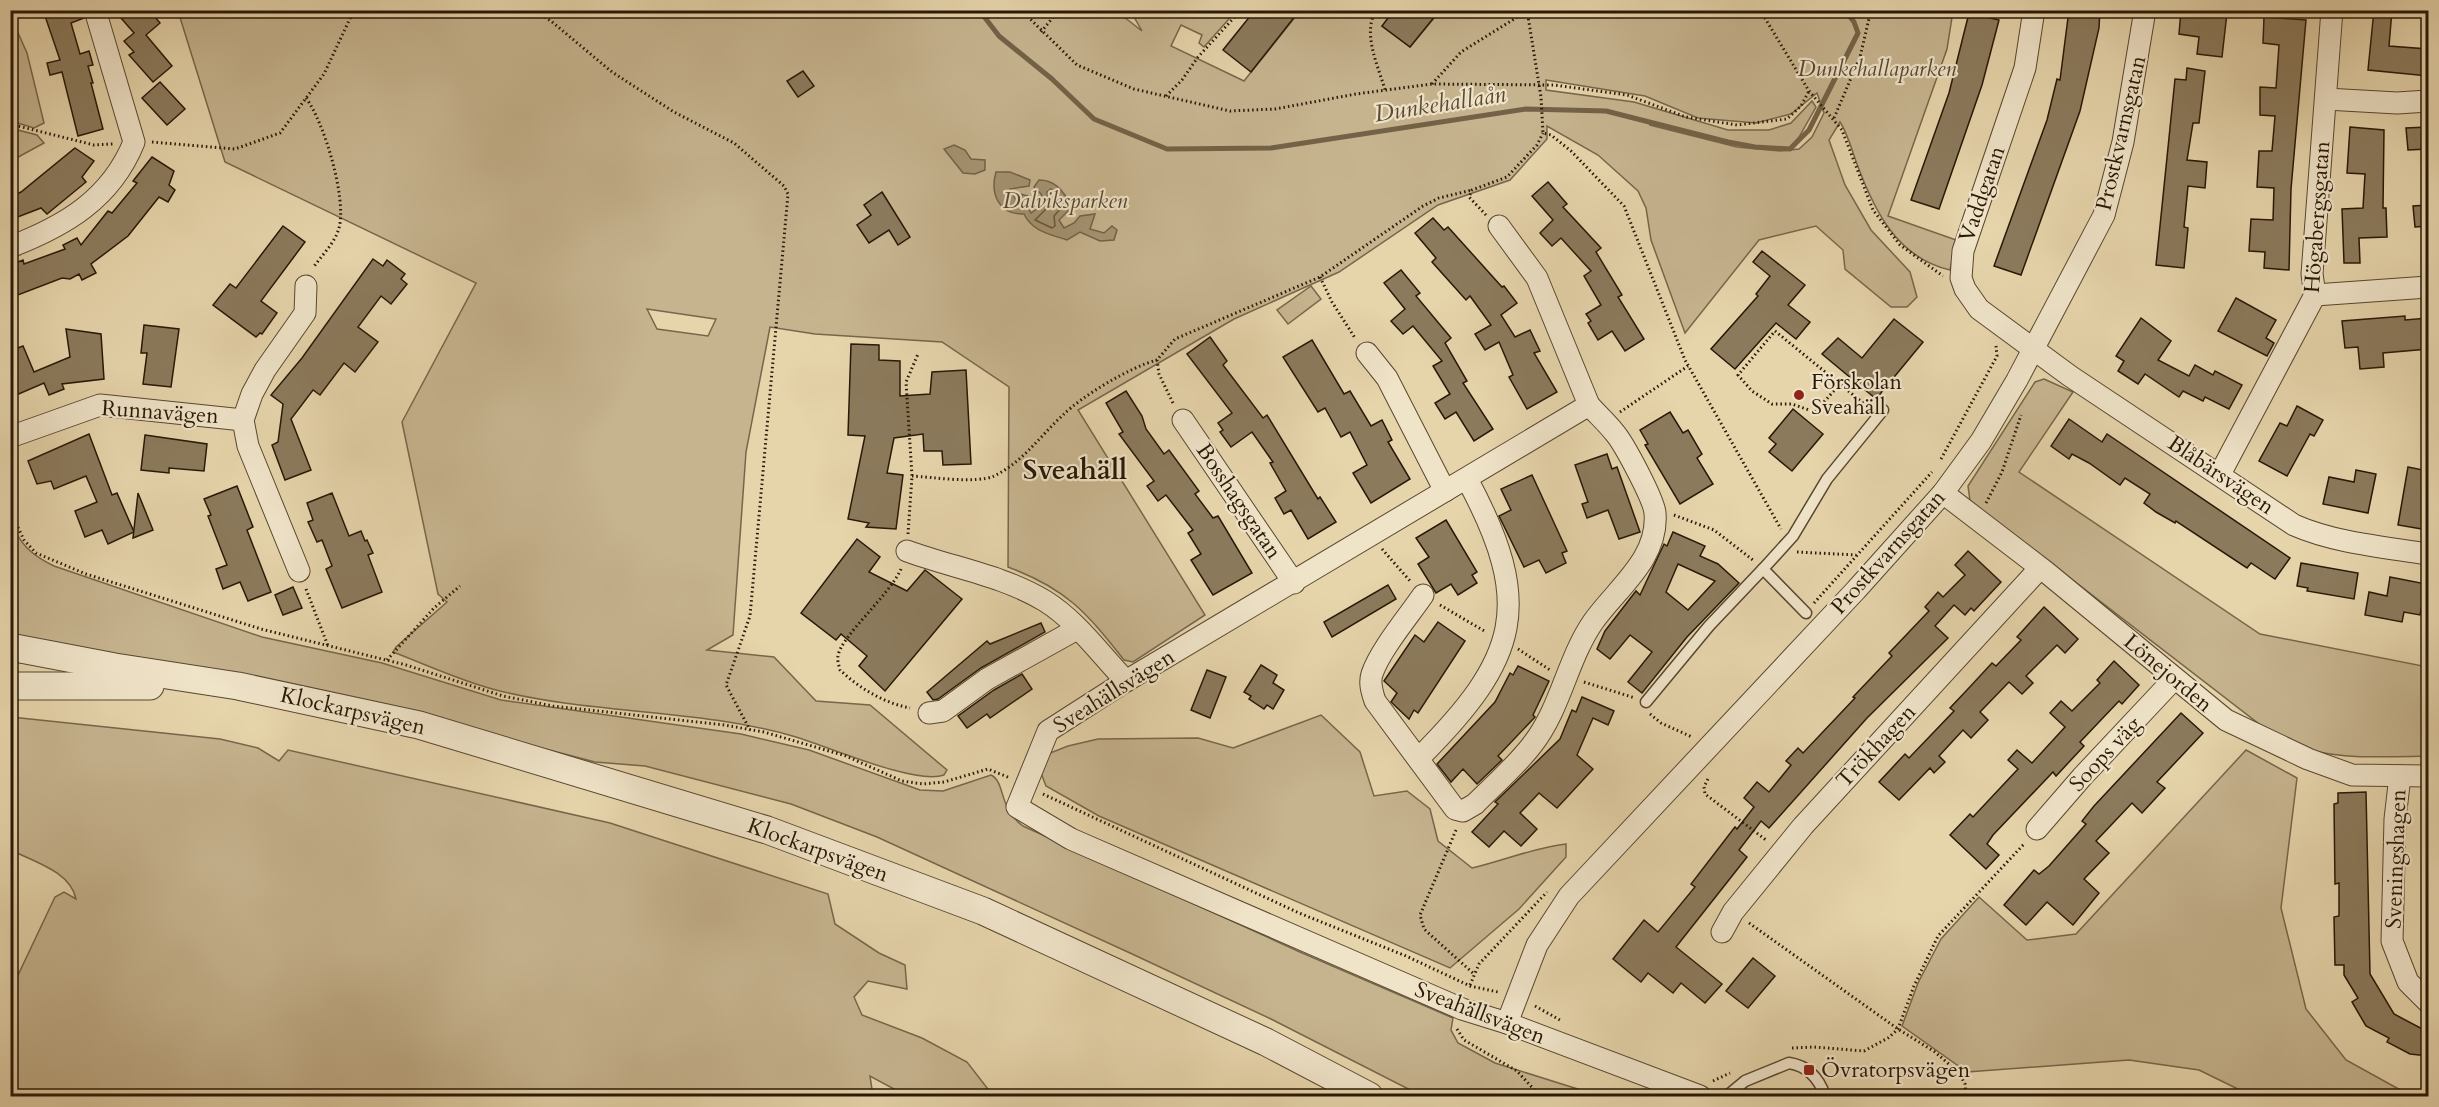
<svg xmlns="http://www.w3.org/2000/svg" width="2439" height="1107" viewBox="0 0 2439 1107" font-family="Cardo,serif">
<rect width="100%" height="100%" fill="#e6d4ab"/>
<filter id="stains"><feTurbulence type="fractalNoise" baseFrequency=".00333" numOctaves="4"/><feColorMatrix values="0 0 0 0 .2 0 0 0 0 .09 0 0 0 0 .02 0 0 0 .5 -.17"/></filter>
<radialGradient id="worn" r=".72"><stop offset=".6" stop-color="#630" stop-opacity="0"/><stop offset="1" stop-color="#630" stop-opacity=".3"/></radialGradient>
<g fill="#c6b48f" stroke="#77664a" stroke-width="1.5" fill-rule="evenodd">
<path d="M1115,10L1142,31L1134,17L1127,11L1137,13L1140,10L1236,11L1204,47L1199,43L1202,35L1181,25L1171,46L1244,81L1300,11H1394L1382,26L1410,47L1440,11H1953L1947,49L1888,216L1956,240L1950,270C1897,258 1874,210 1857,164C1852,151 1848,134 1840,122L1829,140L1845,185L1871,230L1910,272L1917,297L1907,307H1891L1845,269L1843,250L1816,226L1759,240L1685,333L1651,240L1646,208L1638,191L1598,155L1547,126V139L1510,180L1438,205L1339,272L1234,319L1078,410L1205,615L1133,662L1124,660C1086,612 1067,589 1008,567L1009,387L942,342L815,334L770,327L746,452L733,635L707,650L774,657L816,701L870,705L947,770L944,775C915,785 829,747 796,737C698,708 594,715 496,690C461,681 427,665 393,652L396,647L447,602L438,594L402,422L476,283L225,162L178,11ZM1546,80L1645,96L1698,118L1756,123L1791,114L1817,93L1824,113L1812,137L1799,149L1780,151L1737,147L1650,125L1648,121L1750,146L1788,149L1799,137L1816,107L1812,101L1791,123L1769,130H1728L1634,102L1546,90ZM647,309L715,319H716L708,336L657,329Z"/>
<polygon points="10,15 27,53 44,123 34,128 11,121"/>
<polygon points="10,128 37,135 44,143 11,161"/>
<polygon points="1311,286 1321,299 1288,324 1277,310"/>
<path d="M2044,379L2073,392L2019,472L2260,634L2428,667V756C2376,757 2329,761 2280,740L1970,501L1968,486L2035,382Z"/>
<path d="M10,521C20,544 31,555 54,566L262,637L382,663L501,700L741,734L809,750L920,790L943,791L991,775C1006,782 998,809 1023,826L1300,952L1453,1018L1451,1030L1458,1043L1495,1063L1600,1096H1422L1271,1019L1130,953L877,837L791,804L645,766L595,762L507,739L11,638Z"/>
<path d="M1321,715L1360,752L1374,796L1407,791L1430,809L1438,841L1472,868C1505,860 1533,848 1566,844V857L1519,909L1450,968L1099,816L1046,786L1041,773L1045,755L1068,746L1098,739L1198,738L1233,748Z"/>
<path d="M11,717L220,739L258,748L279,761L288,750L610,823L828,894L835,924L879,953L905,965L907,989L868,981L854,997L862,1015L922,1038L967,1062L991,1093L989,1096H907L870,1076L873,1096H11V990L55,897L64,892L76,899C70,871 34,862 11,850Z"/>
<polygon points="2246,750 2297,778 2281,908 2306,1009 2346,1060 2404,1092 2418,1096 2252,1096 2199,1070 2129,1060 1967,1072 1902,1026 1918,983 1941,939 1979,897 2027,940 2076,934"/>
</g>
<g fill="#a59473" stroke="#736247" stroke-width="1.5">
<polygon points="954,145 965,150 971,159 985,160 985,170 975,174 963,173 944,149"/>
<path d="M996,172H1010L1030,180L1029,186L1010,189L1019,205L1023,201L1021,194L1028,196L1026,204L1031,213L1044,203L1041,194L1034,187L1039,180C1057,180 1063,193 1073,206L1059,220L1064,228L1074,223L1080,216L1095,214L1090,229L1104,233L1112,226L1117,230L1114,240L1100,241L1080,232L1067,240C1049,234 1032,231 1024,214C998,215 990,193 996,172Z"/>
</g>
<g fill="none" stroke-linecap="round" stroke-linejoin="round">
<polygon stroke="#66563c" stroke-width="1.5" points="1051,189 1064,205 1054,216 1055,226 1052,228 1035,220 1049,206 1047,192"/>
<polyline stroke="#736247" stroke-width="5" points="979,10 999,36 1052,79 1094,119 1167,149 1271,148 1526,109 1606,111 1728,142 1755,147 1790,149 1809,130 1858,33 1854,22 1845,10"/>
</g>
<g fill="#8b7a5c" stroke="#281806" stroke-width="1.5" fill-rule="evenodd">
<polygon points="43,10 83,10 84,18 71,23 80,54 89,51 93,65 88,66 93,83 91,83 103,129 78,136 62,72 50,75 47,63 60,60"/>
<polygon points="114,10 149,10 160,23 146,35 172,66 153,82 129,55 134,52 124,41 134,33"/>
<polygon points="1255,10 1300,10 1251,72 1223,50"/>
<polygon points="1394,10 1440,10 1410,47 1382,26"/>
<polygon points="2069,10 2100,10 2099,28 2080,111 2021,275 1994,266 2047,120 2057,79 2060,80"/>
<polygon points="2181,10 2227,13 2222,57 2197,54 2199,37 2179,34"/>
<polygon points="2374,10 2392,10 2389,46 2428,49 2428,76 2368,70"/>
<polygon points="1969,13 1999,20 1982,85 1939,209 1911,200 1949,93"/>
<polygon points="2264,17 2306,20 2291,189 2289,270 2264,268 2265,252 2249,251 2251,219 2273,220 2274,188 2257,187 2259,151 2272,151 2275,116 2260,115 2260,87 2276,88 2279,45 2263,43"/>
<polygon points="2187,68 2205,71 2199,123 2193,123 2187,160 2207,162 2205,188 2188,186 2184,227 2188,228 2184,268 2156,265 2175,79 2186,80"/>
<polygon points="803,71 814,86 798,97 787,81"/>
<polygon points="160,82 185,109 167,125 142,98"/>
<polygon points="2350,127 2384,130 2383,208 2386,208 2387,237 2359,238 2360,263 2344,263 2342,209 2363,208 2365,174 2347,173"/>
<polygon points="2428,127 2428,149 2408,150 2406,128"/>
<polygon points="75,148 94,161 82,177 86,182 47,214 41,208 10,220 10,197 21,192"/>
<polygon points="152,157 174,171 169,185 175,190 168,202 159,197 128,236 91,264 96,273 82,280 79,274 70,279 62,278 10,298 10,265 23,260 24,264 65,249 63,245 77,238 81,245 108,211 112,213 137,183 133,181"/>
<polygon points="1548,182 1567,204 1563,207 1601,248 1596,252 1622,295 1618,297 1644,339 1625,351 1612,331 1598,340 1588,323 1591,321 1586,314 1601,305 1584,276 1591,271 1561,238 1552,246 1540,233 1553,220 1532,196"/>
<polygon points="882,192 910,237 898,245 889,230 869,243 857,225 871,215 864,205"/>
<polygon points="2428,205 2428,226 2415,227 2413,206"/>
<polygon points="1433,218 1444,230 1448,227 1502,287 1504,286 1517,303 1501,315 1515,337 1530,330 1540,351 1534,353 1557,392 1527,409 1509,377 1513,375 1499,342 1485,350 1475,334 1491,325 1470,296 1466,300 1432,262 1436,258 1415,233"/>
<polygon points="283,226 305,242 261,301 277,313 262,334 260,333 256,337 213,305 230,284 236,288"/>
<polygon points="1762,251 1805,285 1788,305 1810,322 1796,339 1776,323 1735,369 1711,349 1758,296 1756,294 1770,276 1753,262"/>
<polygon points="373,259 383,266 387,260 405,274 401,279 407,284 391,304 381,296 358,327 378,342 355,372 344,363 320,395 313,390 291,419 311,470 285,480 272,445 278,442 283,404 271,395 302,358"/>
<polygon points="1401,270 1420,293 1416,296 1451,338 1445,343 1467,381 1463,383 1493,429 1474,441 1456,412 1445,419 1435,403 1450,394 1433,366 1442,361 1413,326 1403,334 1391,321 1405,309 1384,283"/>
<polygon points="2236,298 2276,320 2266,338 2274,343 2267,356 2218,331"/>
<polygon points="2405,316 2405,320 2428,318 2428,349 2383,353 2384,367 2360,369 2358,347 2345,348 2342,321"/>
<polygon points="2141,318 2171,341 2158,360 2189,376 2195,365 2213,375 2215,371 2242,385 2229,409 2205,397 2203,401 2183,391 2179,397 2145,374 2138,384 2118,371 2124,361 2116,356"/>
<polygon points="1894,319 1923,342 1876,399 1822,354 1838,338 1862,358"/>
<polygon points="144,325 179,329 171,387 143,384 147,353 141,353"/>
<polygon points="66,329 101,334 104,379 62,384 64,389 49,395 44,383 14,396 10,387 10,351 23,346 34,372 70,357"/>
<polygon points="1210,337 1227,361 1223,365 1263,418 1267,415 1318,499 1320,497 1336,522 1308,539 1291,510 1284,514 1275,498 1286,491 1270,463 1273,462 1252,432 1231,447 1220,432 1223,430 1218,423 1232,413 1187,354"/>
<polygon points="1312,340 1344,394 1350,391 1371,426 1382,420 1392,440 1388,442 1410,479 1371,503 1353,473 1367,465 1350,432 1341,437 1325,408 1318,412 1283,357"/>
<polygon points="851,344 879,345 879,360 900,361 900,396 930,394 932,372 966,370 971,464 943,465 942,451 924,451 923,434 894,438 887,473 903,475 896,529 866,527 869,523 848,519 865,436 848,435"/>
<polygon points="1126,391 1142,416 1146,429 1164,454 1169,450 1199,491 1195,494 1213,518 1218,516 1252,573 1213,595 1191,560 1201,554 1188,533 1193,530 1166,495 1158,501 1147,486 1154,481 1119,434 1123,432 1106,403"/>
<polygon points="2297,406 2323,420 2314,436 2310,434 2287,476 2259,461 2280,423 2287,426"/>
<polygon points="1793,409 1823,434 1792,471 1769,452 1776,444 1769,438"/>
<polygon points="1670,412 1683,433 1688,430 1702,454 1697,458 1713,484 1680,504 1645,445 1648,444 1640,430"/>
<polygon points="2069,419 2102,442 2107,434 2290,558 2275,579 2251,563 2247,568 2176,521 2175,523 2156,512 2144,503 2150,494 2125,478 2120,485 2089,463 2072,454 2069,459 2051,446"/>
<polygon points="89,434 112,495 117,493 134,532 108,544 102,530 85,537 75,511 97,502 86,476 54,489 51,481 37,484 28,461"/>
<polygon points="145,435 207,444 204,471 169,468 169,473 141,470"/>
<polygon points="1607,454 1612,469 1617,467 1640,532 1619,539 1608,510 1587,518 1582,504 1588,502 1575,465"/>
<polygon points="2408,467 2428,471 2428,530 2398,525"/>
<polygon points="2356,470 2376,474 2368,513 2323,504 2329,477 2354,482"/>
<polygon points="1532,475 1567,551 1562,553 1566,563 1546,573 1539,560 1524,567 1499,516 1511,510 1501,489"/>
<polygon points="237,486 253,527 247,530 271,592 248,601 240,582 223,589 216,569 227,565 208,516 211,515 204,499"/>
<polygon points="138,493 153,530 133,538"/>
<polygon points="332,493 349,536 361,531 365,541 367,540 373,553 368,555 382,592 342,608 326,569 332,566 322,540 317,542 308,522 313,520 307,503"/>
<polygon points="1446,520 1477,572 1472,575 1477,583 1458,595 1451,584 1436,593 1418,564 1429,557 1416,538"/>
<path d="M1673,532L1705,546L1700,556L1718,564L1739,583L1687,637L1642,693L1628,682L1652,652L1630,635L1610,659L1597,649L1605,631L1636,591L1640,595L1664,544L1667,546ZM1678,564L1715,581L1688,610L1666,592Z"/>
<polygon points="857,539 880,557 869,572 907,591 925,570 962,599 885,691 859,666 867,656 841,634 836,640 801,613"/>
<polygon points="1968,551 2001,582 1974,611 1971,608 1965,615 1954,605 1935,626 1948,638 1867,718 1769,828 1761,821 1739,850 1747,857 1676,947 1722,984 1705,1003 1681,983 1673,993 1648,973 1641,982 1613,959 1644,920 1658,932 1695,887 1691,884 1735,827 1737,829 1754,807 1744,798 1757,782 1769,792 1791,765 1786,761 1798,748 1803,753 1855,698 1853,697 1892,656 1889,653 1929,611 1925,607 1938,592 1943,597 1965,575 1955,565"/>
<polygon points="2301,563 2358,573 2354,599 2307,591 2308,588 2297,586"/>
<polygon points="2390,577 2426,584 2420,615 2404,612 2402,622 2365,615 2369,592 2387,596"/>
<polygon points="1388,585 1396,599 1332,637 1324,622"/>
<polygon points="293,587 302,608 283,615 275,595"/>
<polygon points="2044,607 2078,639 2065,653 2057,645 2026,676 2033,683 2022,694 2009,682 1980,712 1988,720 1971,738 1963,730 1939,756 1945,762 1934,773 1930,768 1899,800 1879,782 1905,754 1909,758 1954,711 1950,708 1967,690 1992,663 1996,666 2021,640 2017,637"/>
<polygon points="1438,622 1465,641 1418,713 1414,710 1409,719 1391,702 1397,693 1384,681 1415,635 1424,642"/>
<polygon points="1041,623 1045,632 981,668 938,699 933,700 927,692 987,641 990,644"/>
<polygon points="2114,661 2139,685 2122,704 2119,701 2080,742 2084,746 2056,776 2053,772 1993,835 1987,844 1999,855 1986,869 1950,835 1970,814 1973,817 2018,769 2008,760 2017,750 2032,763 2065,727 2050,713 2061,701 2072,711 2100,683 2097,680"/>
<polygon points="1261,665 1277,675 1273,683 1284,690 1273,709 1267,705 1264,709 1249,699 1251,696 1244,692"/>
<polygon points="1518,666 1549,681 1533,715 1535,717 1498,756 1502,760 1477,784 1463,769 1451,782 1437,764 1495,702 1510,673 1513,675"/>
<polygon points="1207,670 1226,677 1210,718 1191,710"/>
<polygon points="1022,674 1032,689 990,718 987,714 967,728 958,716 994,690"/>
<polygon points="1582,697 1614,711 1608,725 1593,718 1577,755 1593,769 1557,808 1539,793 1520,813 1537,829 1521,846 1504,831 1489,847 1472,832 1498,804 1495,802 1560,739 1572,710 1576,712"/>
<polygon points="2181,713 2203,733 2157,782 2165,788 2142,813 2132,803 2096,841 2109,853 2084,879 2099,893 2073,925 2047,902 2026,925 2004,905 2034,870 2039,874 2049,866 2086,824 2082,821 2094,806"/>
<polygon points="2366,792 2370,974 2394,1014 2428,1032 2428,1056 2410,1054 2387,1042 2389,1038 2366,1026 2352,1002 2358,998 2344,975 2344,965 2335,965 2334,917 2339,916 2339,883 2335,884 2334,804 2338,803 2338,793"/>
<polygon points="1753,958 1775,976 1748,1008 1726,991"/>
</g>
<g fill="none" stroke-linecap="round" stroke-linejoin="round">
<defs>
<g id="service">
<polyline points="1806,613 1763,569 1793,536 1827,479 1883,410"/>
<polyline points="1646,702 1709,626 1763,569"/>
<path d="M1727,1096L1745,1081L1789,1063C1808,1066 1819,1078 1825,1096"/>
</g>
<g id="minor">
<path d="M2034,10L2025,68L1963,251L1961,278L1965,289L1979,309L2070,376L2294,525C2335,543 2384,547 2428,554"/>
<polyline points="2326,99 2397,103 2428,101"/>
<polyline points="1499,226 1537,278 1589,405 1126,681 1048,731 1017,807 1071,839 1462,1009 1507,1023 1700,1096"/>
<path d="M10,247C65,226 111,199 134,142L95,10"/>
<polyline points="2315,295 2428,287"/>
<polyline points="1367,353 1387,378 1445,491"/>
<polyline points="243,420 252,394 265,370 305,313 306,286"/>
<polyline points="1183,420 1294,583"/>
<polyline points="10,437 100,405 243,420 248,446 299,571"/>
<polyline points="2220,474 2315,295 2312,274 2332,10"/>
<polyline points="1943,493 2046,572 2226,720 2308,759 2352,775 2428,776"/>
<path d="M907,551C953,568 1002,575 1045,601C1076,620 1101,655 1126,681"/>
<path d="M1423,595C1408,617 1380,650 1372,674C1369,683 1372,692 1375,701L1455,809L1463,811L1475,804C1494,785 1516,766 1532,745C1561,708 1567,660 1593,622C1616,589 1659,559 1655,513C1654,500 1624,443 1614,432C1607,423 1597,414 1589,405"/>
<polyline points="929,713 943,711 987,679 1077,629"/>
<path d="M1419,758C1519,658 1535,605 1467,479"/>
<polyline points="2400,776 2395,819 2392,941 2408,982 2428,1002"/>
<polyline points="2037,829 2082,777 2174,679"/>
<polyline points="1722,932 1733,912 1803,826 2040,568"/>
<polyline points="1507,1023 1537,945 1569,896 1856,590 1943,493 1981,441 2017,380 2104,215 2123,142 2145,10"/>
</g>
<g id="tertiary">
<polyline points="10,647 115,667 238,686 419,725 767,830 983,911 1266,1042 1369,1096"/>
<polyline points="10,686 150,686"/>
</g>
</defs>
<use href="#service" stroke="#58472f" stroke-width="13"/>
<use href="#minor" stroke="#58472f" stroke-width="23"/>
<use href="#tertiary" stroke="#58472f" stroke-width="29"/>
<g stroke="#281806" stroke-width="3" stroke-dasharray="1.5 3" stroke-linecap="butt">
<polyline points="533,10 551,21 612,72 674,112 734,143 784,186 788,194 750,616 726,685 750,730"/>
<polyline points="1021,10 1077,65 1134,89 1230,111 1275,109 1356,94 1432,84 1554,85 1627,95 1686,117 1737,125 1787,119 1801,106 1809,91"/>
<path d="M1376,10C1362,34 1378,65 1385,90"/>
<polyline points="1527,10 1541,97 1543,133 1551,135 1571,151 1624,206 1685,360 1781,529"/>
<polyline points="1760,10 1809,91 1842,130 1873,210 1900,245 1943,276"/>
<polyline points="1041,32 1059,10"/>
<polyline points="1432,84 1461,52 1527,11"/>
<polyline points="1166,96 1182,80 1198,57 1241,10"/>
<path d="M306,98C324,122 347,198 339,228C335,243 321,256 313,268"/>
<polyline points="1834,118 1860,57 1871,10"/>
<polyline points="10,124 94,145 113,144"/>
<polyline points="152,142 235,149 280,133 324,74 354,10"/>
<polyline points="1486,215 1469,197 1472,190 1507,177 1537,145 1543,133"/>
<polyline points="1320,277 1332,302 1355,338"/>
<polyline points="1840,384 1815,412 1792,404 1772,404 1752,391 1738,375 1775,331 1868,407"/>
<polyline points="1173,403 1159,374 1157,360 1175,339 1320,277 1423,206 1439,198 1472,190"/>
<polyline points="1620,412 1688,366"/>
<polyline points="1941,459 1997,356 1996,346"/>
<path d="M912,476C932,477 976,484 994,476C1023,462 1040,436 1063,415C1082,396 1130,367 1157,360"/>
<polyline points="1986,503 2002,472 2021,415"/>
<polyline points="10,511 24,540 36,553 86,574 261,629 406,665 503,696 553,706 724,725 764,732 846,756 902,781 923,784 944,782 988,769 1010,778"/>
<polyline points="1674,515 1714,530 1753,560"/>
<polyline points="908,534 912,476 906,382 918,354"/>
<polyline points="1382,549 1411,582"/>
<polyline points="1797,552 1856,555"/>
<path d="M901,569C889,596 841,636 838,656C837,660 839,666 840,670C859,688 884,703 910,708"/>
<polyline points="306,589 328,646"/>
<polyline points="1814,603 1932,472"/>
<polyline points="1440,605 1486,632"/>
<polyline points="1518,649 1550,670"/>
<polyline points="387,660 434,608 460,586"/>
<polyline points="1584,682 1635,698"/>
<polyline points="1650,714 1661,723 1692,737"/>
<polyline points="1708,779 1704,787 1705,794 1766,840"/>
<polyline points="1043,794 1299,913 1406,956 1470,986 1498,992"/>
<polyline points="1456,830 1420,915 1424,929 1474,974"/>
<polyline points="1749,923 1898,1029 1935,1052 1959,1073 1965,1084 1966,1096"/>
<polyline points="1470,985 1479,964 1547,892"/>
<polyline points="1535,1006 1560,1020"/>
<polyline points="1457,1029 1464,1040 1517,1071 1540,1096"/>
<polyline points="1792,1048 1814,1047 1864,1051 1888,1038 1898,1029 1914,986 1938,936 2024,844"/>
<polyline points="1713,1081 1730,1073"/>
</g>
<use href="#service" stroke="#efe3c8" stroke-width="10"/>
<use href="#minor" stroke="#efe3c8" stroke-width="21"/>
<use href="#tertiary" stroke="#efe3c8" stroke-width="27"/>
</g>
<g fill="#8f2418" stroke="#efe3c8" stroke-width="2">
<circle cx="1799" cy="395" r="6"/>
<rect x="1803" y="1064" width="12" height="12" rx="3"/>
</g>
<g text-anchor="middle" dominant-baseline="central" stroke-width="4.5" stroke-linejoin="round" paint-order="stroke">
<g font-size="22" font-style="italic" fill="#57472f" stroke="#efe3c8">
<text x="1877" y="69">Dunkehallaparken</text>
<text x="1065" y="201">Dalviksparken</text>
</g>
<g font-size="22" fill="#281806" stroke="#efe3c8">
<text transform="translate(2121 133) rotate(-77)">Prostkvarnsgatan</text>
<text transform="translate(1982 194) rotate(-71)">Vaddgatan</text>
<text transform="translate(2317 217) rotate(-86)">Högabergsgatan</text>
<text transform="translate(160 412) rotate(4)">Runnavägen</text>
<text transform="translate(2221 475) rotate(34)">Blåbärsvägen</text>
<text transform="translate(1239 501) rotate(56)">Bosshagsgatan</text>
<text transform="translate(1888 552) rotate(-48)">Prostkvarnsgatan</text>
<text transform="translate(2168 673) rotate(40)">Lönejorden</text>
<text transform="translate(1114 691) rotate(-32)">Sveahällsvägen</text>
<text transform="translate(353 711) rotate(13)">Klockarpsvägen</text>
<text transform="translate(1876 746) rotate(-47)">Trökhagen</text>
<text transform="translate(2105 754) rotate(-47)">Soops väg</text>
<text transform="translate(818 850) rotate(20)">Klockarpsvägen</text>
<text transform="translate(2396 859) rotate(-88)">Sveningshagen</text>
<text transform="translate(1480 1013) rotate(21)">Sveahällsvägen</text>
</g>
<g font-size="22" fill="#281806" stroke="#efe3c8" text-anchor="start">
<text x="1811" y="382">Förskolan<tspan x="1811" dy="25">Sveahäll</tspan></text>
<text x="1821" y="1070">Övratorpsvägen</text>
</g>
<g font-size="24" font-style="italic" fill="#5a4a32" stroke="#efe3c8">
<text transform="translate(1440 104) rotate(-9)">Dunkehallaån</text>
</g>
<g font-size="28" font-weight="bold" fill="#281806" stroke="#efe3c8">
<text x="1075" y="470">Sveahäll</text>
</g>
</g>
<rect width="2439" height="1107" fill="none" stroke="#e6d4ab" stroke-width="36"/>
<rect x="12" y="12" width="2415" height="1083" fill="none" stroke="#281806" stroke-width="3"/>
<rect x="18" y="18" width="2403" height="1071" fill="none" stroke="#281806" stroke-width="1.5"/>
<rect width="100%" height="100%" filter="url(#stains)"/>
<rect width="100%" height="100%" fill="url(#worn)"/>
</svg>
